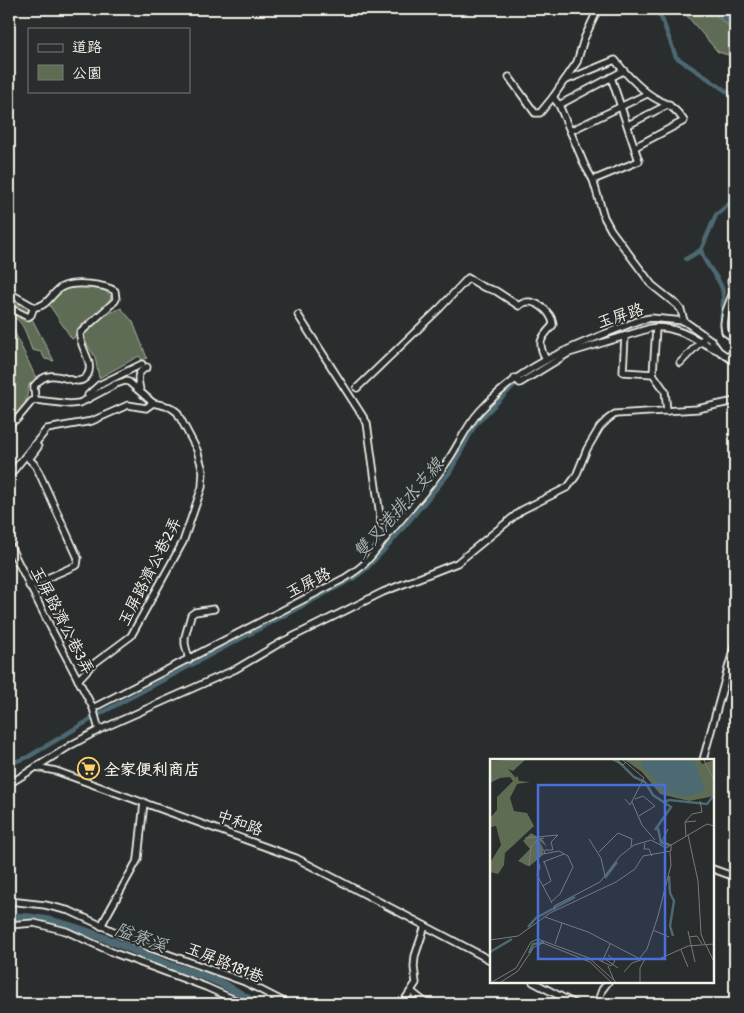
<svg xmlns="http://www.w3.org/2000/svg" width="744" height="1013" viewBox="0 0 744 1013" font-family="'Patrick Hand','LXGW WenKai TC',sans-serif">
<rect width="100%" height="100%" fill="#2a2d2e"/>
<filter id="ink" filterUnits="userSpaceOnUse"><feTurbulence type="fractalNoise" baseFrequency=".02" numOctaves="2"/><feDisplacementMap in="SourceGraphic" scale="10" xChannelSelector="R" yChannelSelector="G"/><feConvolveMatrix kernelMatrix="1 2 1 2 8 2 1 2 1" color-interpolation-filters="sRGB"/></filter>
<g filter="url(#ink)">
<g fill="#5e6c54" stroke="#a9ae9e">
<polygon points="681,9 735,9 735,57 718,52"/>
<path d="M72,287C84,288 105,285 111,297C104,314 79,319 74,338L72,339L48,303L64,288Z"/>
<polygon points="9,297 29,309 26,315 9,309"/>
<path d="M121,308L133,322L147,358L142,360L139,356L99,378L95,357L83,338C87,322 108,314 121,308Z"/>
<path d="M9,313L16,315L25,322L32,319L54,361L45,359L41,352L32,350C27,337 24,319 9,315Z"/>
<polygon points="9,320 36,378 29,385 25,406 9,422"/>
</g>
<polygon fill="#4d6972" stroke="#909fa1" points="708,9 735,9 735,31"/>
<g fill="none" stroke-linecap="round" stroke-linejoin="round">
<g stroke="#4d6972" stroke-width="4.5">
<polyline points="655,9 662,19 676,57 735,97"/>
<path d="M701,250C704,265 717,274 722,288C726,300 720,315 722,327"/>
<polyline points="686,259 701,250 716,215 734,200 735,197"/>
<polyline points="725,335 735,343"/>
<path d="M589,343L651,324C668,322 680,328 695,336"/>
<polyline points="9,764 28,757 103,712 354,578 366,569 388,546 450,472 475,425 520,379 543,365"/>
</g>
<path stroke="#4d6972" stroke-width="8" d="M9,917C56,913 123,946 166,964C182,970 198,973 214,980C229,986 243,996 257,1004"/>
<defs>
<g id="minor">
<polyline points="509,77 535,113 540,113 553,97 577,62 584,39 598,9"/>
<path d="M564,81L615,60C624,72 635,83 646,92C662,105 671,101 684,121L635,147"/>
<polyline points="553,97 559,105 585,166 593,180 604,217 611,230 652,285 677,305 681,310 684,321"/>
<polyline points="559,105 623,71"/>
<polyline points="628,125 669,104"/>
<polyline points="570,131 647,94"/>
<polyline points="593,180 639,161 611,77"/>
<polyline points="735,281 731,281 733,292 726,311 724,324 725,332 735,339"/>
<path d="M9,293L34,307C48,307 51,293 62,287C73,281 105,284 115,291L116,299L115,301L80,333C78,347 97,364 86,377C74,391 54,361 34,386L35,400"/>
<polyline points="9,310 16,311 28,317 31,315 34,307"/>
<polyline points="298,315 367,423 381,523 385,528 392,530"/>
<polyline points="625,336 623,372 653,374 665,391 667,411"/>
<polyline points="680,363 703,339"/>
<polyline points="653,374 656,328"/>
<path d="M515,378L520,383L569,353L651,328C676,325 694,339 717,350"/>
<path d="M357,388L440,308L468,278L483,287L496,291L519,306C530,294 553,311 553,325C540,339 537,342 546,360"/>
<path d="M140,390C138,378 135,374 147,367"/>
<polyline points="88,395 99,385 142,364"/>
<polyline points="9,424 17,419 32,401 35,400 70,404 79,403 84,401 116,384 125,381 129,382 153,403 170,407 177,412 197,450 203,471 202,487 183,542 131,636 92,665 78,680"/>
<polyline points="10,475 47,429 92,421 128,405 146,408 153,403"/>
<polyline points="9,544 53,632 93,708"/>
<polyline points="29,586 77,565 78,558 36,466 29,459 38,447 36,444"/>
<polyline points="189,660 185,644 185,637 191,615 195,612 214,609"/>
<path d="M99,730L93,708L345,578C351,574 358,570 364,564C374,554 383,541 393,529C411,508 429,488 445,465C458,447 465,427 480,411C525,361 580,344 640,320L651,318L684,321L711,340L719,351L735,362"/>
<polyline points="703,760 735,643"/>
<polyline points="36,767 56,771 296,858 492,961"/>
<polyline points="9,784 73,744 99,730 236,669 280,643 383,592 457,563 522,510 568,487 576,476 587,449 600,427 608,419 615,414 697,409 735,401"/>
<polyline points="713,869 735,877"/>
<polyline points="9,901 45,905 70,911 148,947 245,982 288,1004"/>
<polyline points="9,925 34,923 66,931 114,953 206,987 244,1004"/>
<polyline points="101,926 138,859 144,802"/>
<polyline points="533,982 575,1004"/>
<polyline points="412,992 427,1004"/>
<polyline points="402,1004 416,983 414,967 415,956 425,926"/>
<polyline points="597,1004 602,990 608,982"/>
</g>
</defs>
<use href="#minor" stroke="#f4f1e8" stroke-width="9"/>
<use href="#minor" stroke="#2a2d2e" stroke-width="5.5"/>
</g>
</g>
<defs>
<symbol id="supermarket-ring" viewBox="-11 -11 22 22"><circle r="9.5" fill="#2a2d2e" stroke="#ffd166" stroke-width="1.5"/><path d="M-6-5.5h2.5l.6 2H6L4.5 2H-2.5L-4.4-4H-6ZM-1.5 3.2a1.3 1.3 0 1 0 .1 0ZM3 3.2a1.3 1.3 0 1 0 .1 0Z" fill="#ffd166"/></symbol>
</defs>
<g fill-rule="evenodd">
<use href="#supermarket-ring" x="76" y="756" width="25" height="25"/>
</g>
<g text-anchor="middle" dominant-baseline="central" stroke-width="4" stroke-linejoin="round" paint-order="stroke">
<g font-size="16" fill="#f4f1e8" stroke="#2a2d2e">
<text transform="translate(620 315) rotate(-18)">玉屏路</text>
<text transform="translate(149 571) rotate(-63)">玉屏路濟公巷2弄</text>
<text transform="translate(308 582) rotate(-27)">玉屏路</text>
<text transform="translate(63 620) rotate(63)">玉屏路濟公巷3弄</text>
<text transform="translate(240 822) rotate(20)">中和路</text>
<text transform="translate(225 962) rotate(22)">玉屏路181巷</text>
</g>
<g font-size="16" font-weight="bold" fill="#f4f1e8" stroke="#2a2d2e" text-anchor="start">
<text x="104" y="769">全家便利商店</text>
</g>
<g font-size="18" font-style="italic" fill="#a9b4b3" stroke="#2a2d2e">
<text transform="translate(398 508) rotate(-49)">雙叉港排水支線</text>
<text transform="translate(141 937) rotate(20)">隘寮溪</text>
</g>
</g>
<g transform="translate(490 759)">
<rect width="224" height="224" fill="#2a2d2e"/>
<path d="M22,1H35L23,12L18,10L26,19L27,16L29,22L40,23L27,25L20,39L24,52L37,54L44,67L15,94L14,106L8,115L0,113V104L11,86L6,67L1,68L0,83V59L7,51V38L23,22L20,18L10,19L0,24V2ZM135,1H210L212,5L224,1V37L199,42L170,35L152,13ZM41,74L53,81L57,88L49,81L54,91L52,96L38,107L28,102L40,90L33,82Z" fill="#5e6c54"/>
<path d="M155,1H204L215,32L195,38L176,33L151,7Z" fill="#4d6972"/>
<path fill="none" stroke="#4d6972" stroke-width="2.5" d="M127,1L144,18L155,23L163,36L181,48L165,71M174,43L179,41L217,45L224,36M168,69L171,84L179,86M179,117L180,134L184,142L180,167L183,177M115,119L127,103M38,168L46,159L85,138M0,193L22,180M39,194L43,185L54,183"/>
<path fill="none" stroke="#7b7b78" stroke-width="1" d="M123,1L133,6L136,3M133,1L154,19L140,46L135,40M214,1L224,22M145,40L153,37L165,47L149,57M142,43L152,66L165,81M195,63L202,55L212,53L210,42M198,76L208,122L211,175L215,185M196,77L195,63L206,62M35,79L68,76L61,83L63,91H55L54,95M54,79L48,80L41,88L39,107L53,95L69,92L78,97L83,108L70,135L61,143M99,80L111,99L115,117M155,84L154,90H159L162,97M109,93L128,74L142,80L141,88M47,99L50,108L47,116L62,144M53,103L74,95M53,127L61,122L54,102M65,151L64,147L110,123L130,97L144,86L161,81L176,89L217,65L224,67M55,158L98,173L150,200H169L198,187L224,185M163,171L179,178M198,172L205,203M199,178L207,177L212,185M0,181L28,177L60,154L126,123L145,110L153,97L181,92V86L172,82L178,70M65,185L72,164M216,186L224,203M191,191L198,208M115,200L128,209M149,200L157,190L168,157L181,106L180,93M109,201L121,207L125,202L118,196M112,203L120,185M118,207L124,221M134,213L142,204L151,201M2,223L26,209L41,183L48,180L99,199L126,223M11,223L28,212L44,188L53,184L100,203L121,223M150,223V209L155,200"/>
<path fill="#486fdb" fill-opacity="0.15" stroke="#486fdb" stroke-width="2.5" d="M48,26H175V200H48Z"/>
<rect width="224" height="224" fill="none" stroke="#f4f1e8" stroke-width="2.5"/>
</g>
<rect width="744" height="1013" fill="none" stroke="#2a2d2e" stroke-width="30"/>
<rect x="15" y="15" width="714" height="983" fill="none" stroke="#f4f1e8" stroke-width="2" filter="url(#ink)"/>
<rect x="28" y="28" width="162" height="65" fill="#2a2d2e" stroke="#7b7b78"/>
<rect x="38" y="44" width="25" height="8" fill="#2a2d2e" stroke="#7b7b78"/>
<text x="72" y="52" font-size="15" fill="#f4f1e8">道路</text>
<rect x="38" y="65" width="25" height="15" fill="#5e6c54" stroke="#7b7b78"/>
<text x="72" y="78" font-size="15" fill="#f4f1e8">公園</text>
</svg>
